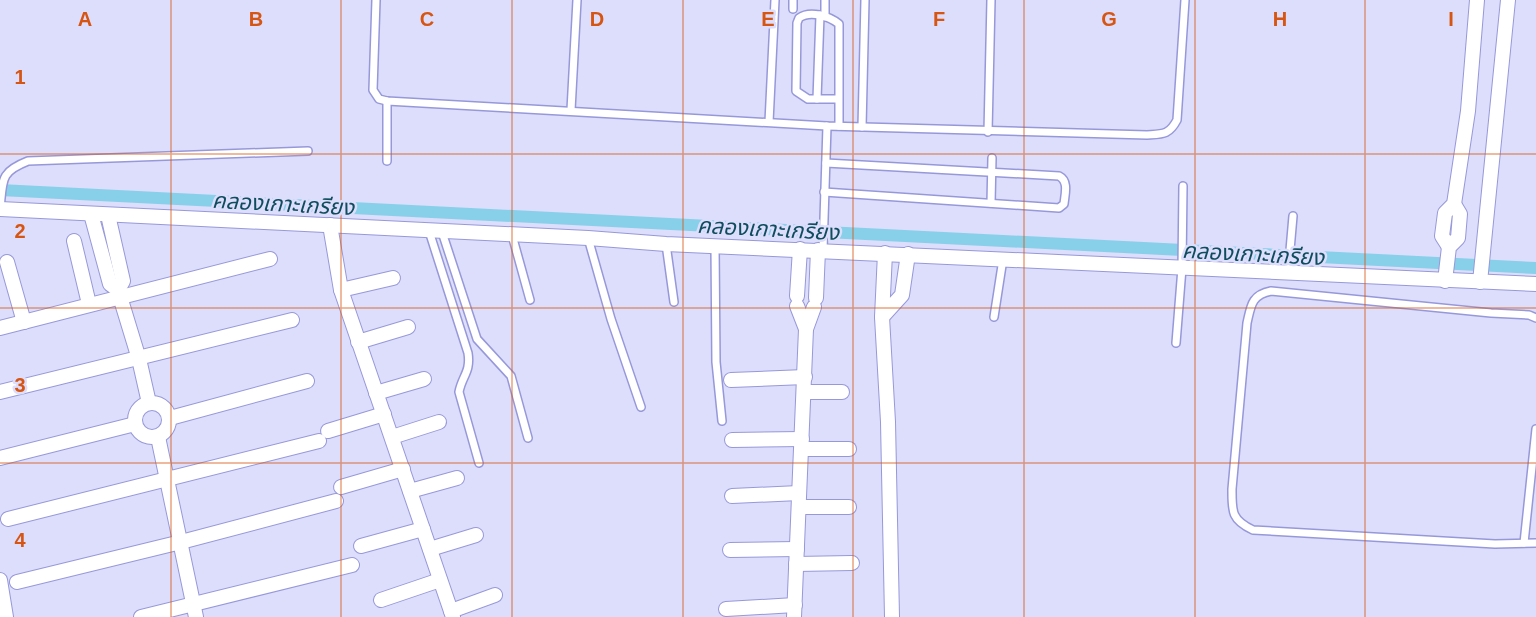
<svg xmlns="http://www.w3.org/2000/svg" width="1536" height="617" viewBox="0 0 1536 617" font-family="Arial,'Noto Sans Thai',sans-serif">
<rect width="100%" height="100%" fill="#dddefb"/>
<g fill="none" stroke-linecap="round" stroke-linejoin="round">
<polyline stroke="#88d0ea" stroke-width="12" points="0,190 1536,268"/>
<defs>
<g id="service">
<path d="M376,0L373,90L379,99L387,101L827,126L1147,135C1163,134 1169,135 1177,120L1185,0"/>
<polyline points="793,9 793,0"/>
<polyline points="825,17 825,0"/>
<polyline points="817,99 820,15"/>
<polyline points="387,101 387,161"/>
<polyline points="571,110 577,0"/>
<polyline points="769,122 775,0"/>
<path d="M839,126V24C829,16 810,10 799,18L797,23L796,91L808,99H839"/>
<polyline points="862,127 865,0"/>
<polyline points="988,132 991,0"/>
<path d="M824,192L1059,208L1064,204C1065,194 1069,181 1059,176L826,163"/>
<polyline points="991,203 992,158"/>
<path d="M0,209C3,179 0,172 28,161L308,151"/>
<path d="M429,231L468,353C471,372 462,376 459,392L479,463"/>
<polyline points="442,232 477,339 511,376 528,438"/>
<polyline points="512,235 530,300"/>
<polyline points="588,238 611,319 641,407"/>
<polyline points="666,244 674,302"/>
<polyline points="715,246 716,362 722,421"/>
<polyline points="823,250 827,126"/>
<polyline points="1288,273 1293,216"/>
<polyline points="994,317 1003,259"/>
<path d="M1536,318L1529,315L1491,313L1271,291C1251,295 1251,306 1247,323L1232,489C1232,511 1231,520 1253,530L1495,544L1536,543"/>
<polyline points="1176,343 1182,268 1183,186"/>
<polyline points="1524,543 1536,429"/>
</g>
<g id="minor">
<polyline points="0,209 588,238 666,244 1536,284"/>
<polyline points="91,214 110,284 118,290 139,359 149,403"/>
<polyline points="108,215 123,281 118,290"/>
<polyline points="330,225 341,290 453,617"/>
<polyline points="74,241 89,304"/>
<polyline points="1449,247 1442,236 1445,213 1454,204 1468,111 1477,0"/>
<polyline points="885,253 882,317 902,295 908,254"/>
<polyline points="7,262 24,322"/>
<polyline points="1445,281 1449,247 1458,238 1460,214 1454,204"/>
<polyline points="1480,282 1508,0"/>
<polyline points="341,290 393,278"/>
<polyline points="797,296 800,249"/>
<polyline points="816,298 818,250"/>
<polyline points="797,306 806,329"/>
<polyline points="882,317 888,422 892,617"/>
<polyline points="0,328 270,259"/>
<polyline points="358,342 408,327"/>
<polyline points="731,380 805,377"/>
<polyline points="0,392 292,320"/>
<polyline points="804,392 842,392"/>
<polyline points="376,393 424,379"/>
<circle cx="152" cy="420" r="17"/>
<polyline points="170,418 307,381"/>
<polyline points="328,431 384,414"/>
<polyline points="158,437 196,617"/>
<polyline points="392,437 439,422"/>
<polyline points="732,440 802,439"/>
<polyline points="802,449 849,449"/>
<polyline points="0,458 135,424"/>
<polyline points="341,487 403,469"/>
<polyline points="410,491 457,478"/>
<polyline points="732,496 799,493"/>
<polyline points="799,507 849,507"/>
<polyline points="8,519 319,441"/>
<polyline points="361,546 423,529"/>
<polyline points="430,549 476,535"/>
<polyline points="730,550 797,549"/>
<polyline points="796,564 852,563"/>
<polyline points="0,580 6,617"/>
<polyline points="17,582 181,542 336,501"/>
<polyline points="381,600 440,580"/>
<polyline points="726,609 795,605"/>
<polyline points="451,611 495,595"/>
<polyline points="141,617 352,565"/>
<polyline points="794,617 806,329 814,307"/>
</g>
</defs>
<use href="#service" stroke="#9798da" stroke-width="10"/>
<use href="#minor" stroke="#9798da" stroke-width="16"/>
<use href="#service" stroke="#fff" stroke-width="7"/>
<use href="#minor" stroke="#fff" stroke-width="14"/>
</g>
<path fill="none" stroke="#d65513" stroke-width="1.5" stroke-opacity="0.55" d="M171,0V617M341,0V617M512,0V617M683,0V617M853,0V617M1024,0V617M1195,0V617M1365,0V617M0,154H1536M0,308H1536M0,463H1536"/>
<g text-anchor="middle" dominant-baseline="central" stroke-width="5" stroke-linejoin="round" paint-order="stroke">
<g font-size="22" font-style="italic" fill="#0e4c5e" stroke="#dddefb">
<text transform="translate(283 204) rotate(3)">คลองเกาะเกรียง</text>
<text transform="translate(768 229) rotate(3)">คลองเกาะเกรียง</text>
<text transform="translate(1253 254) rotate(3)">คลองเกาะเกรียง</text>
</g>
</g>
<g font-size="20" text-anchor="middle" font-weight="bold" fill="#d65513" stroke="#dddefb" stroke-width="5" stroke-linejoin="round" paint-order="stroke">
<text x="85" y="26">A</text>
<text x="256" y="26">B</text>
<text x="427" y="26">C</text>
<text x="597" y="26">D</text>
<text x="768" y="26">E</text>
<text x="939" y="26">F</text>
<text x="1109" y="26">G</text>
<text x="1280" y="26">H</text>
<text x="1451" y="26">I</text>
<text x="20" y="84">1</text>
<text x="20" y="238">2</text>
<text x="20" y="392">3</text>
<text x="20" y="547">4</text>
</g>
</svg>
